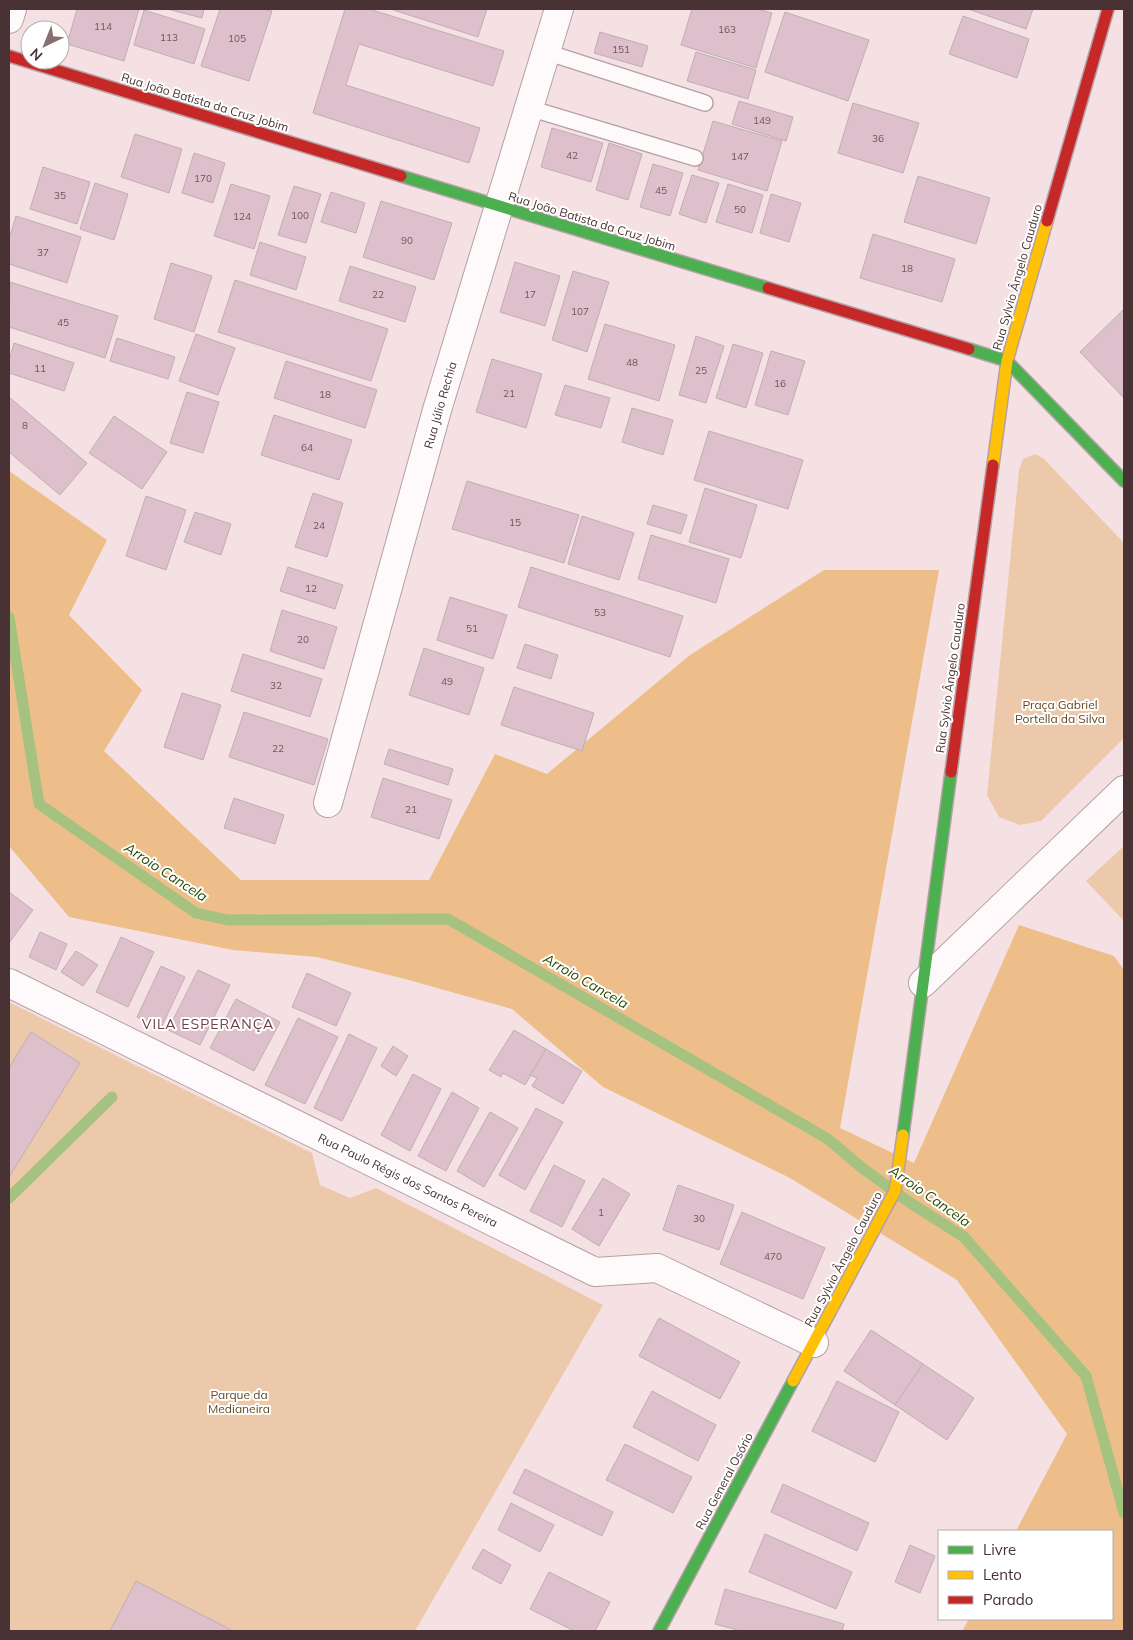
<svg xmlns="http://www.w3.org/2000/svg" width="1133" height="1640" viewBox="0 0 1133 1640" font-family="Mulish,sans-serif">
<rect width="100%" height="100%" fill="#f5e1e3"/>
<g fill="#ecc9ab">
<polygon points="1035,454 1043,458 1124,543 1124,738 1041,821 1020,825 999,817 987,795 1019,470 1023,459"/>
<polygon points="1124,846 1124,921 1086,881"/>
<polygon points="9,1002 312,1153 320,1185 350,1198 376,1188 603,1305 415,1631 9,1631"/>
</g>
<polygon fill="#edbe89" points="9,471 107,540 69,615 142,690 104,751 241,880 429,880 495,754 547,774 690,655 824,570 939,570 840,1128 914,1163 1019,925 1114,956 1124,970 1124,1631 962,1631 969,1619 1112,1619 1112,1531 1016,1531 1067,1434 957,1280 790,1178 603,1087 512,1009 405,979 317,957 233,950 69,917 9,846"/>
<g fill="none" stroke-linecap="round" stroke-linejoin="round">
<g stroke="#a6c280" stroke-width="11">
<polyline points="9,617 39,804 196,913 228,920 448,919 828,1139 861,1167 909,1202 964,1237 1086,1376 1124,1513"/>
<polyline points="9,1198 112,1097"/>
</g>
</g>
<g fill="#ddc0cb" stroke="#c0aeb3">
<polygon points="77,9 139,9 124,61 67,44"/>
<polygon points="167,9 204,9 202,18"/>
<polygon points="220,9 264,9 272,11 249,81 201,66"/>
<polygon points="345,9 369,9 504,51 493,86 359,44 346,85 480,128 469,163 313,113"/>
<polygon points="390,9 487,9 478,37"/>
<polygon points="692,9 757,9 772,13 756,68 681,45"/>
<polygon points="968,9 1033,9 1026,29"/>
<polygon points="144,10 205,29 194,64 134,45"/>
<polygon points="785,12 869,40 848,101 765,72"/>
<polygon points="963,16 1029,39 1017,78 949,54"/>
<polygon points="600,32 648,46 642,67 594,53"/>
<polygon points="696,52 756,70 748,99 687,81"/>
<polygon points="739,101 793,117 786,141 732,124"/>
<polygon points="853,103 919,123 903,173 838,153"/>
<polygon points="713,121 782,141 767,191 698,170"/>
<polygon points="552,128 603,143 591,182 541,167"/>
<polygon points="135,134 182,149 169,193 121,177"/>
<polygon points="609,143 642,154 628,200 596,190"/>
<polygon points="194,153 225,163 213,203 182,193"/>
<polygon points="653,164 683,173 670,216 640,207"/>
<polygon points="43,167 90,182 77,224 30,209"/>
<polygon points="692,175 719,183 706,223 679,214"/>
<polygon points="918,176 990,198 976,244 904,222"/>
<polygon points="95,183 128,194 114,240 80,229"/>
<polygon points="231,184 270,196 254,249 214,236"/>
<polygon points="728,184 763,195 752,233 716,222"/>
<polygon points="294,186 321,194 306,243 278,235"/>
<polygon points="331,192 365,203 356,233 321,222"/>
<polygon points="771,194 801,203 789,242 760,233"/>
<polygon points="381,201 452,223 434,280 363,257"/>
<polygon points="16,216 81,237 67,283 9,264 9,239"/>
<polygon points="873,234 955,259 942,302 860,278"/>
<polygon points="260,242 306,257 296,290 250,275"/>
<polygon points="515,262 560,276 545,326 500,312"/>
<polygon points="171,263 212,276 194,332 154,319"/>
<polygon points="350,266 416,287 405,322 339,301"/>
<polygon points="573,271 609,282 587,352 552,340"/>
<polygon points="235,280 388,329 371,381 218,332"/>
<polygon points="10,282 118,316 105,358 9,327"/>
<polygon points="1124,309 1124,398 1080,352"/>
<polygon points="605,324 675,345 659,401 588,379"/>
<polygon points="196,334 235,348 218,395 179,381"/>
<polygon points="696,336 724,346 706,403 679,395"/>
<polygon points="117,338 175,357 168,379 110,361"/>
<polygon points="14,343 74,363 64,391 9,373 9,360"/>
<polygon points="733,344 763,353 746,408 716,398"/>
<polygon points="771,351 805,361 788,415 755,405"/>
<polygon points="492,359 542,374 526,428 476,412"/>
<polygon points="286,361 377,390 365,428 274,398"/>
<polygon points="565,385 610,398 601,428 555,415"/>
<polygon points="187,392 219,402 203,453 170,443"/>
<polygon points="9,397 87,463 60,495 9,452"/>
<polygon points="632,408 673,420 663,455 622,442"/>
<polygon points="274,415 352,440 339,480 261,455"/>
<polygon points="114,416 167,452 142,489 89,453"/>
<polygon points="709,431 803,460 788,509 694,480"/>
<polygon points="467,481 579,515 564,563 452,529"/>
<polygon points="705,488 757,505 741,558 689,542"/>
<polygon points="313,493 343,503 327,557 295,547"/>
<polygon points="146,496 186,510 166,570 126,556"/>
<polygon points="653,505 687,515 681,534 647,524"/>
<polygon points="195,512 231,524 221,555 184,542"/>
<polygon points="582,516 634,533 619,580 568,564"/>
<polygon points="651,535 729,559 716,603 638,579"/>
<polygon points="288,567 343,585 335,609 280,591"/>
<polygon points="531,567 683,616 670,657 518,607"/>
<polygon points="450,597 507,615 493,659 437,640"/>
<polygon points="282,610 337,627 324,669 270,651"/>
<polygon points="525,644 558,655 551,679 517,668"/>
<polygon points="424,648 484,668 469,715 409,695"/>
<polygon points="243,654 322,679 310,717 231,691"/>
<polygon points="514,687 594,713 582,751 501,725"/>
<polygon points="182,693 221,705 203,760 164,747"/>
<polygon points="244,712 328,739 314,785 229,757"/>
<polygon points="389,749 453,769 448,785 384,764"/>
<polygon points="383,778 452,800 439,839 371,817"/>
<polygon points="234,798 284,815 275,844 224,828"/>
<polygon points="9,892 33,910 9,943"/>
<polygon points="40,932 67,944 56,970 29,957"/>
<polygon points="121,937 154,952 128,1007 96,992"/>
<polygon points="76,951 98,965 83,986 61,972"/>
<polygon points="161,966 185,977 161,1028 137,1017"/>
<polygon points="198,970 230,985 200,1045 168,1030"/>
<polygon points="307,973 351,993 336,1026 292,1007"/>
<polygon points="236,999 280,1022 254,1071 210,1048"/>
<polygon points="298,1018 338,1037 305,1104 265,1085"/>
<polygon points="514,1030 546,1049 525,1085 503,1073 501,1077 489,1070"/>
<polygon points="31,1032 80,1063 9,1177 9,1068"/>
<polygon points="349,1034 377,1048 342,1121 314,1108"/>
<polygon points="393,1046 408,1056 396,1076 381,1066"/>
<polygon points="546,1049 582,1071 563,1104 532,1086 537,1078 530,1075"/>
<polygon points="413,1074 441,1089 410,1151 381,1135"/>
<polygon points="452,1092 479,1108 446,1171 418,1156"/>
<polygon points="536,1108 563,1122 525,1190 499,1175"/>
<polygon points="490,1112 518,1128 484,1187 457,1171"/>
<polygon points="554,1165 585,1181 562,1227 530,1211"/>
<polygon points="603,1178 630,1194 599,1246 572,1229"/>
<polygon points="678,1185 734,1205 719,1250 663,1230"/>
<polygon points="742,1212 825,1248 803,1299 720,1264"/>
<polygon points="659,1318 740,1362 720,1399 639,1356"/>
<polygon points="871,1330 923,1364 895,1405 844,1371"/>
<polygon points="923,1364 974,1398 947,1440 895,1405"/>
<polygon points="837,1381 899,1412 875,1462 812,1431"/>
<polygon points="652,1391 716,1425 698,1461 633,1427"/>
<polygon points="625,1444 692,1477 673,1513 606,1480"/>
<polygon points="525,1469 613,1512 602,1536 513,1493"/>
<polygon points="783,1484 869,1523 857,1551 771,1512"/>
<polygon points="511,1503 554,1525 540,1552 498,1530"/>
<polygon points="765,1534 852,1572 836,1609 749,1572"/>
<polygon points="910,1545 935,1556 920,1593 895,1582"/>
<polygon points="483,1549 511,1565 501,1584 472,1568"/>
<polygon points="549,1572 610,1602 595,1631 574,1631 530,1609"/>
<polygon points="136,1581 233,1631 110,1631"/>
<polygon points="725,1589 844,1624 842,1631 741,1631 715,1624"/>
</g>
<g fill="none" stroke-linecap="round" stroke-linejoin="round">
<defs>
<g id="lane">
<polyline points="546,52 705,103"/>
<polyline points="529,108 695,158"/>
</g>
<g id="street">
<polyline points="9,19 12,9"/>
<polyline points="328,803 437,410 559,9"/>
<polyline points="9,983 595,1272 657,1268 814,1343"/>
<polyline points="923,983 1124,790"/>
</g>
<g id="fast">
<polyline points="401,176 768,288"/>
<polyline points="969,349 1007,361 1124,481"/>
<polyline points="903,1135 951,772"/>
<polyline points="659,1631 793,1381"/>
</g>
<g id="slow">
<polyline points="993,465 1007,361 1047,221"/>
<polyline points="793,1381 895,1191 903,1135"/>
</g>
<g id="jam">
<polyline points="9,56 401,176"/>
<polyline points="1047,221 1108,9"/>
<polyline points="768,288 969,349"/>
<polyline points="951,772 993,465"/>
</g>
</defs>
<use href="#lane" stroke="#b4a1a3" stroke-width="18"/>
<use href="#street" stroke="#b4a1a3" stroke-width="30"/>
<use href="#fast" stroke="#b4a1a3" stroke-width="14"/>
<use href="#slow" stroke="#b4a1a3" stroke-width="14"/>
<use href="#jam" stroke="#b4a1a3" stroke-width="14"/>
<use href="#lane" stroke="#fefafb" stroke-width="15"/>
<use href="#street" stroke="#fefafb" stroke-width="28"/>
<use href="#fast" stroke="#4caf50" stroke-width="11"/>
<use href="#slow" stroke="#ffc107" stroke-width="11"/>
<use href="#jam" stroke="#c62828" stroke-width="11"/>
</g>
<g text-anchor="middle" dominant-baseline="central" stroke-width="4" stroke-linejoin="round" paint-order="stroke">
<g font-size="10" fill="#6e565a">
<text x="103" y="26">114</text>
<text x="727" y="29">163</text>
<text x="169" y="37">113</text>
<text x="237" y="38">105</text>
<text x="621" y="49">151</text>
<text x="762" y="120">149</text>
<text x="878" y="138">36</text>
<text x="572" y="155">42</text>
<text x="740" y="156">147</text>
<text x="203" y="178">170</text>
<text x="661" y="190">45</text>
<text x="60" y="195">35</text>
<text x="740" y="209">50</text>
<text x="300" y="215">100</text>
<text x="242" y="216">124</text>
<text x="407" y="240">90</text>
<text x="43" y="252">37</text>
<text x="907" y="268">18</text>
<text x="378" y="294">22</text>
<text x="530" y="294">17</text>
<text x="580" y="311">107</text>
<text x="63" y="322">45</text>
<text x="632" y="362">48</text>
<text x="40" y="368">11</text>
<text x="701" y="370">25</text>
<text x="780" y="383">16</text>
<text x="509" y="393">21</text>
<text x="325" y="394">18</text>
<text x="25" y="425">8</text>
<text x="307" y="447">64</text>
<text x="515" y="522">15</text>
<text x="319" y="525">24</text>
<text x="311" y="588">12</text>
<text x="600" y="612">53</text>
<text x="472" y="628">51</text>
<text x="303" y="639">20</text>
<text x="447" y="681">49</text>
<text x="276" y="685">32</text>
<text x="278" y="748">22</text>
<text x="411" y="809">21</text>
<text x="601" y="1212">1</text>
<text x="699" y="1218">30</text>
<text x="773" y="1256">470</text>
</g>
<g font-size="12" fill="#493234" stroke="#fff">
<text transform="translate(205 102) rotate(17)">Rua João Batista da Cruz Jobim</text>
<text transform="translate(592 221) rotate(17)">Rua João Batista da Cruz Jobim</text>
<text transform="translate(1017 277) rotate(-74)">Rua Sylvio Ângelo Cauduro</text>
<text transform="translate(440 405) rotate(-74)">Rua Júlio Rechia</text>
<text transform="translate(950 678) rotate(-82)">Rua Sylvio Ângelo Cauduro</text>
<text transform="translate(408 1180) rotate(26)">Rua Paulo Régis dos Santos Pereira</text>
<text transform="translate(843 1259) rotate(-62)">Rua Sylvio Ângelo Cauduro</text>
<text transform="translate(724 1481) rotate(-62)">Rua General Osório</text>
</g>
<g font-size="12" fill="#654822" stroke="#fff">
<text x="1060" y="704">Praça Gabriel<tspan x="1060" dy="14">Portella da Silva</tspan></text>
<text x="239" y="1394">Parque da<tspan x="239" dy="14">Medianeira</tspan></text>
</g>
<g font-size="14" font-style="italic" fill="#2a4901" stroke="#fff">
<text transform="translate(166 872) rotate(33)">Arroio Cancela</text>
<text transform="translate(586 981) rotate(30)">Arroio Cancela</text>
<text transform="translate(930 1196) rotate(35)">Arroio Cancela</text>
</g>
<g font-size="14" letter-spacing="1" fill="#714147" stroke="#fff">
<text x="208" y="1024">VILA ESPERANÇA</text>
</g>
</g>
<rect width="1133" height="1640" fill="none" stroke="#493234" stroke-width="20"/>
<rect x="938" y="1530" width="175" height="90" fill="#ffffff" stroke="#b6adae"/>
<rect x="948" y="1546" width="25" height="8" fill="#4caf50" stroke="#b6adae"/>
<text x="983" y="1555" font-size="15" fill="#493234">Livre</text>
<rect x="948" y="1571" width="25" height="8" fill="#ffc107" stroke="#b6adae"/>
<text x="983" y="1580" font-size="15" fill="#493234">Lento</text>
<rect x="948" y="1596" width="25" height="8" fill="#c62828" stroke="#b6adae"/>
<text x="983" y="1605" font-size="15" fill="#493234">Parado</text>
<g transform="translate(45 45) rotate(223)"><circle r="24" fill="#ffffff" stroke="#b6adae"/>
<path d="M0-4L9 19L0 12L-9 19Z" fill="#856f71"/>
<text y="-8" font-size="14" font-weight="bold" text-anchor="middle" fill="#493234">N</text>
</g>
</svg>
